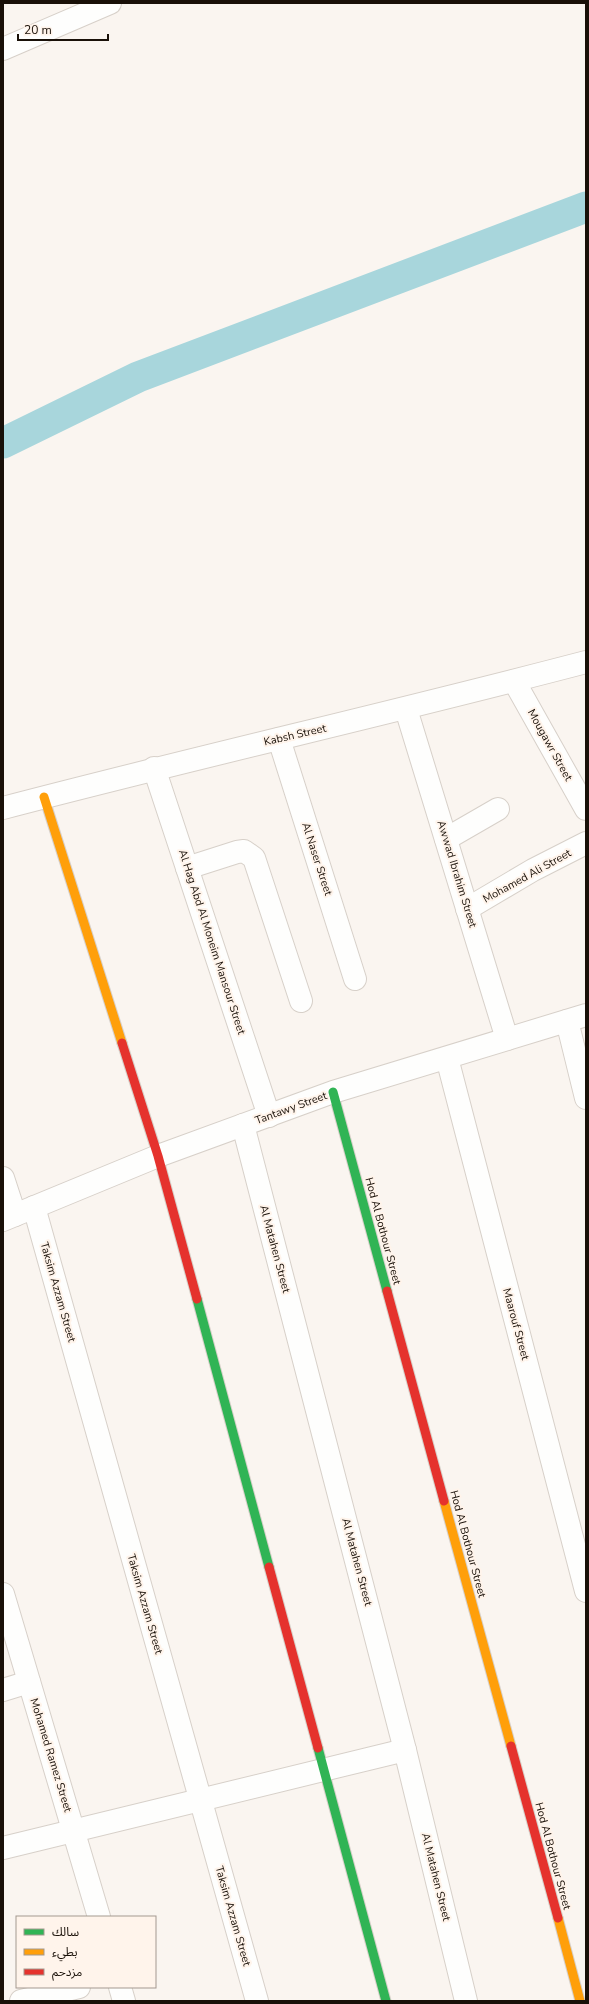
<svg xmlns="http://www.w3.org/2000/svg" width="589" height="2004" viewBox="0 0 589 2004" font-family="'Nunito Sans','Noto Sans Arabic',sans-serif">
<rect width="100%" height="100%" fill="#faf5f0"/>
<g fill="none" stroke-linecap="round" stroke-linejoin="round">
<polyline stroke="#a8d6dc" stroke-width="31" points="3,443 138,377 586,207"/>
<defs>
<g id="street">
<polyline points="3,49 110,3"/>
<polyline points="514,681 586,809"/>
<polyline points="406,709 507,1039"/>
<polyline points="279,739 355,979"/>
<polyline points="154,768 269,1116"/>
<path d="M3,808C197,757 392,713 586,662"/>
<polyline points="446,839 498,809"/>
<polyline points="187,868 237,852 244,851 254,858 301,1001"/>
<polyline points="467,909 533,870 586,843"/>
<polyline points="567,1021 586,1098"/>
<polyline points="447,1058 586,1591"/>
<polyline points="243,1125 405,1750 466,2001"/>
<polyline points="3,1178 15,1215"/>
<polyline points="34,1207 257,2001"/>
<polyline points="3,1220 158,1156 333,1092 586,1015"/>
<polyline points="3,1594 99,1917"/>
<polyline points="3,1690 29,1682"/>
<polyline points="3,1848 405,1750"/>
<polyline points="120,1987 124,2001"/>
<polyline points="21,2001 79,1987"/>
</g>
<g id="fast">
<polyline points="333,1092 387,1291"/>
<polyline points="197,1299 269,1567"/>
<polyline points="318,1748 386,2001"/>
</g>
<g id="slow">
<polyline points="44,797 122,1043"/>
<polyline points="444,1501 511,1746"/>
<polyline points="558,1918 580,2001"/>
</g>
<g id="jam">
<polyline points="122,1043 158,1156 197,1299"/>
<polyline points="387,1291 444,1501"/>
<polyline points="269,1567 318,1748"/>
<polyline points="511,1746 558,1918"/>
</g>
</defs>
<use href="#street" stroke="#d7d0c9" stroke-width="24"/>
<use href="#fast" stroke="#d7d0c9" stroke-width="11"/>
<use href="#slow" stroke="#d7d0c9" stroke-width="11"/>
<use href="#jam" stroke="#d7d0c9" stroke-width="11"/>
<use href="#street" stroke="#fefefd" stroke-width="22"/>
<use href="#fast" stroke="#30b455" stroke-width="9"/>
<use href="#slow" stroke="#ff9f0a" stroke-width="9"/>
<use href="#jam" stroke="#e5322d" stroke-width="9"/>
</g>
<g text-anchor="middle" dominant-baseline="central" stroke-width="4" stroke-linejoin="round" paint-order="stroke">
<g font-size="11" fill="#191008" stroke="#fff4eb">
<text transform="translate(295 735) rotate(-13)">Kabsh Street</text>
<text transform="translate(550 745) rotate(61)">Mougawr Street</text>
<text transform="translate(317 859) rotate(72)">Al Naser Street</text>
<text transform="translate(457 874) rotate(73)">Awwad Ibrahim Street</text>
<text transform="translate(527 876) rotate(-29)">Mohamed Ali Street</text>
<text transform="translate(212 942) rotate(72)">Al Hag Abd Al Moneim Mansour Street</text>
<text transform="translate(291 1108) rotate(-20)">Tantawy Street</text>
<text transform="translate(383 1231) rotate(75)">Hod Al Bothour Street</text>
<text transform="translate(275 1249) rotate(75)">Al Matahen Street</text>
<text transform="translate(58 1292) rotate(74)">Taksim Azzam Street</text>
<text transform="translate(516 1324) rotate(75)">Maarouf Street</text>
<text transform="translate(468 1544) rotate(75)">Hod Al Bothour Street</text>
<text transform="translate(357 1562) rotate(75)">Al Matahen Street</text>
<text transform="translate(145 1604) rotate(74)">Taksim Azzam Street</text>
<text transform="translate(51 1755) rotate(73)">Mohamed Ramez Street</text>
<text transform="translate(553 1856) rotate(75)">Hod Al Bothour Street</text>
<text transform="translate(436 1877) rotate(76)">Al Matahen Street</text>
<text transform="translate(233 1916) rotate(74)">Taksim Azzam Street</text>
</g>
</g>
<rect width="589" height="2004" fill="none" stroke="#191008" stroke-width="8"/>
<rect x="16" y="1916" width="140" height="72" fill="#fff4eb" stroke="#a39990"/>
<rect x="24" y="1929" width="20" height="6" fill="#30b455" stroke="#a39990"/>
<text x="52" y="1936" font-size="12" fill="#191008">سالك</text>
<rect x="24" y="1949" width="20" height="6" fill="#ff9f0a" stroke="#a39990"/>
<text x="52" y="1956" font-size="12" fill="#191008">بطيء</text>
<rect x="24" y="1969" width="20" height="6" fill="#e5322d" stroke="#a39990"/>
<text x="52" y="1976" font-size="12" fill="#191008">مزدحم</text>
<path d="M18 34v6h90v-6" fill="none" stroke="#191008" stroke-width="2"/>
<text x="24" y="34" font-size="12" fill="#191008" stroke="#fff4eb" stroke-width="3" paint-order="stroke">20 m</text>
</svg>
